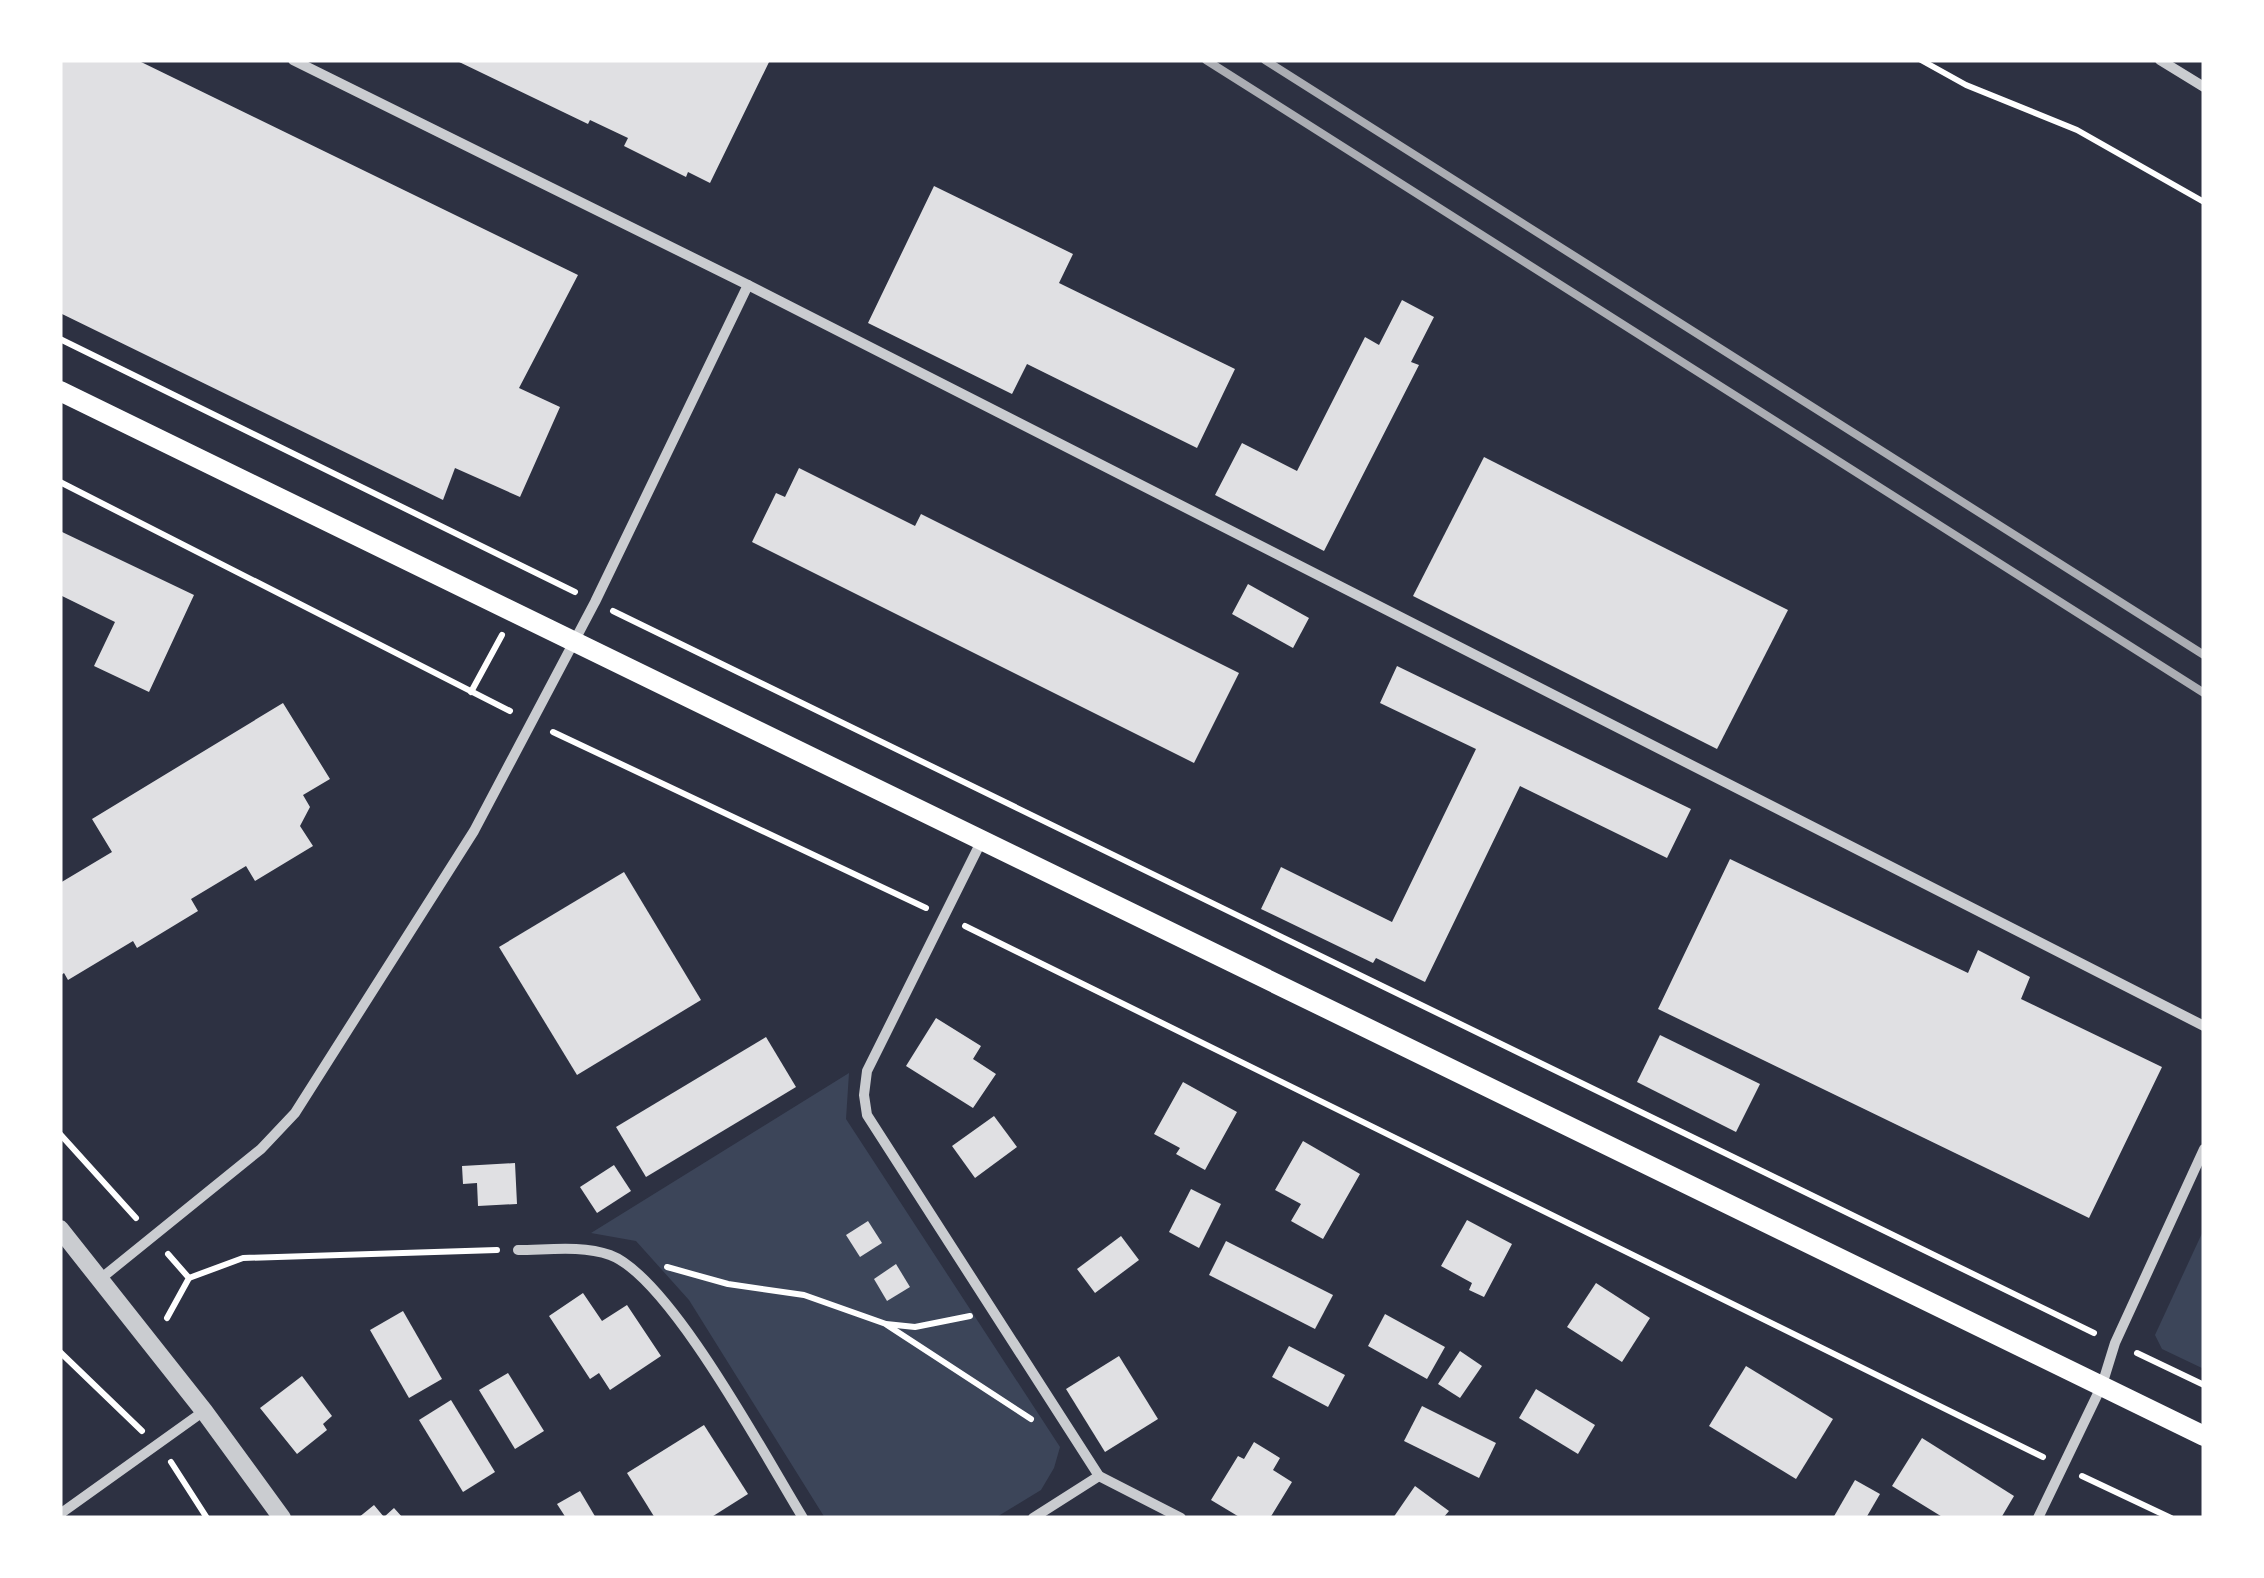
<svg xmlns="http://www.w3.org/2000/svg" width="2264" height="1578" viewBox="0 0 2264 1578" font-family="Mulish,sans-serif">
<rect width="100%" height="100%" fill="#2d3142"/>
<g fill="#3c4559">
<polygon points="849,1073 846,1119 1060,1447 1054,1468 1041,1490 995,1518 825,1518 689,1300 636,1241 591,1233"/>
<polygon points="2204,1229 2204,1369 2162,1349 2155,1335"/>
</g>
<g fill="#e0e0e3">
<polygon points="60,60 137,60 578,275 519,388 560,407 520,497 455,468 443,500 60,313"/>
<polygon points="455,60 770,60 710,183 688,172 686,177 624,146 628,138 590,120 588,124"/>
<polygon points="934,186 1073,254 1059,283 1235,369 1197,448 1027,364 1012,394 868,323"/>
<polygon points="1402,300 1434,317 1411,362 1419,365 1324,551 1215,495 1242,443 1297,471 1365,337 1379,345"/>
<polygon points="1484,457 1788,610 1717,749 1413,596"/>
<polygon points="799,468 915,526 921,514 1239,673 1194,763 752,542 776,493 785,497"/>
<polygon points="60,531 194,595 149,692 94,666 115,622 60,595"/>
<polygon points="1248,584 1309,618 1293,648 1232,614"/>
<polygon points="1397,666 1691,809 1667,858 1520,786 1425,982 1376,958 1373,963 1261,909 1281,867 1392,922 1476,749 1380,703"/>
<polygon points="283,703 330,779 303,795 310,807 300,826 313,846 255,881 246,866 191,899 198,911 137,948 133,941 68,980 64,973 60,976 60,883 112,852 92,819"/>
<polygon points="1730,859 1968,973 1978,950 2030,977 2021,999 2162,1067 2089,1218 1658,1009"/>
<polygon points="624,872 701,1000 577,1075 499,947"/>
<polygon points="936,1018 981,1046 973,1059 996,1074 973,1108 906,1066"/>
<polygon points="1660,1035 1760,1084 1736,1132 1637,1082"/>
<polygon points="766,1037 796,1087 646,1177 616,1127"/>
<polygon points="1183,1082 1237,1112 1205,1170 1176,1154 1180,1148 1154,1134"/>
<polygon points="994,1116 1017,1147 975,1178 952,1146"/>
<polygon points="1303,1141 1360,1174 1323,1239 1291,1221 1301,1204 1275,1190"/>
<polygon points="515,1163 517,1204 478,1206 477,1183 463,1184 462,1166"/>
<polygon points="614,1165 631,1191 597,1213 580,1187"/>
<polygon points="1191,1189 1221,1204 1199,1248 1169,1232"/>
<polygon points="1467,1220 1512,1244 1484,1297 1469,1290 1472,1283 1441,1266"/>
<polygon points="868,1221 882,1243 860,1257 846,1235"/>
<polygon points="1121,1236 1139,1260 1095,1293 1077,1269"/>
<polygon points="1226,1241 1333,1295 1315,1329 1209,1275"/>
<polygon points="896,1264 910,1287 887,1301 874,1279"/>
<polygon points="1596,1283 1650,1318 1622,1362 1567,1327"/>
<polygon points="583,1293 602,1321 627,1305 661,1356 610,1390 599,1373 590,1379 549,1316"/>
<polygon points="403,1311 442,1379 409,1398 370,1330"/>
<polygon points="1385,1314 1445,1347 1427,1379 1368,1346"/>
<polygon points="1289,1346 1345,1375 1328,1407 1272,1377"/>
<polygon points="1460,1351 1482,1366 1460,1398 1438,1384"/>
<polygon points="1119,1356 1158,1419 1105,1452 1066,1389"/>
<polygon points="1746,1366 1833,1419 1796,1479 1709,1426"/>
<polygon points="508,1373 544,1431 515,1449 479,1390"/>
<polygon points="302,1376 332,1416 323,1424 327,1430 297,1454 260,1408"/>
<polygon points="1536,1389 1595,1425 1578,1454 1519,1418"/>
<polygon points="451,1400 495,1472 463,1492 419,1420"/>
<polygon points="1422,1406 1496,1443 1479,1478 1404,1441"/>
<polygon points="704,1425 748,1494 710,1518 655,1518 627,1473"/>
<polygon points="1922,1438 2014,1496 2001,1518 1944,1518 1892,1486"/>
<polygon points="1254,1442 1280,1458 1273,1470 1292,1482 1270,1518 1241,1518 1211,1500 1238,1456 1244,1459"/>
<polygon points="1855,1480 1880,1494 1866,1518 1833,1518"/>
<polygon points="1415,1486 1449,1511 1443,1518 1393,1518"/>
<polygon points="580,1491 596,1518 566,1518 557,1504"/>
<polygon points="374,1505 384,1517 394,1508 403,1518 358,1518"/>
</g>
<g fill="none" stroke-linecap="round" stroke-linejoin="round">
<g stroke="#fff" stroke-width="6">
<polyline points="1921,60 1966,85 2077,130 2204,202"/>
<polyline points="60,339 575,592"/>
<polyline points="60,482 510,711"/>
<polyline points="613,611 2094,1333"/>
<polyline points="471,692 502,635"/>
<polyline points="553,732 926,908"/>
<polyline points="965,926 2043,1457"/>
<polyline points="60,1134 136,1218"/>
<polyline points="667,1267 728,1284 804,1295 886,1324 915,1327 970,1316"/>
<polyline points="189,1278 243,1258 497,1250"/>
<polyline points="167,1318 189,1278 168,1254"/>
<polyline points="887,1325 1031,1419"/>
<polyline points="60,1352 142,1431"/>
<polyline points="2137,1353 2204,1385"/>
<polyline points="171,1462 207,1518"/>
<polyline points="2082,1476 2171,1518"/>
</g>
<g stroke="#caccd0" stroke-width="10">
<polyline points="293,60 748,285 2204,1026"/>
<polyline points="2160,60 2204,87"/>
<polyline points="982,840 867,1071 864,1095 867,1115 1099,1476 1181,1518"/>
<path d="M518,1250C547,1250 582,1245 610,1255C670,1277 766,1458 803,1518"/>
<polyline points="99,1280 261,1149 295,1113 474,831 595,602 748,285"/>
<polyline points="60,1514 204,1411"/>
<polyline points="1033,1518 1099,1476"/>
<polyline points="2038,1518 2102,1385 2115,1343 2204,1149"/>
</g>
<polyline stroke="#caccd0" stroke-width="18" points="60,1229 204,1411 282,1518"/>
<polyline stroke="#fff" stroke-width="20" points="60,391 2204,1436"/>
<g stroke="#abadb3" stroke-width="8">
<polyline points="1206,60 2204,693"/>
<polyline points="1265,60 2204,655"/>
</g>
</g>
<rect width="2264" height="1578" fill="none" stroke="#ffffff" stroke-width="125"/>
</svg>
